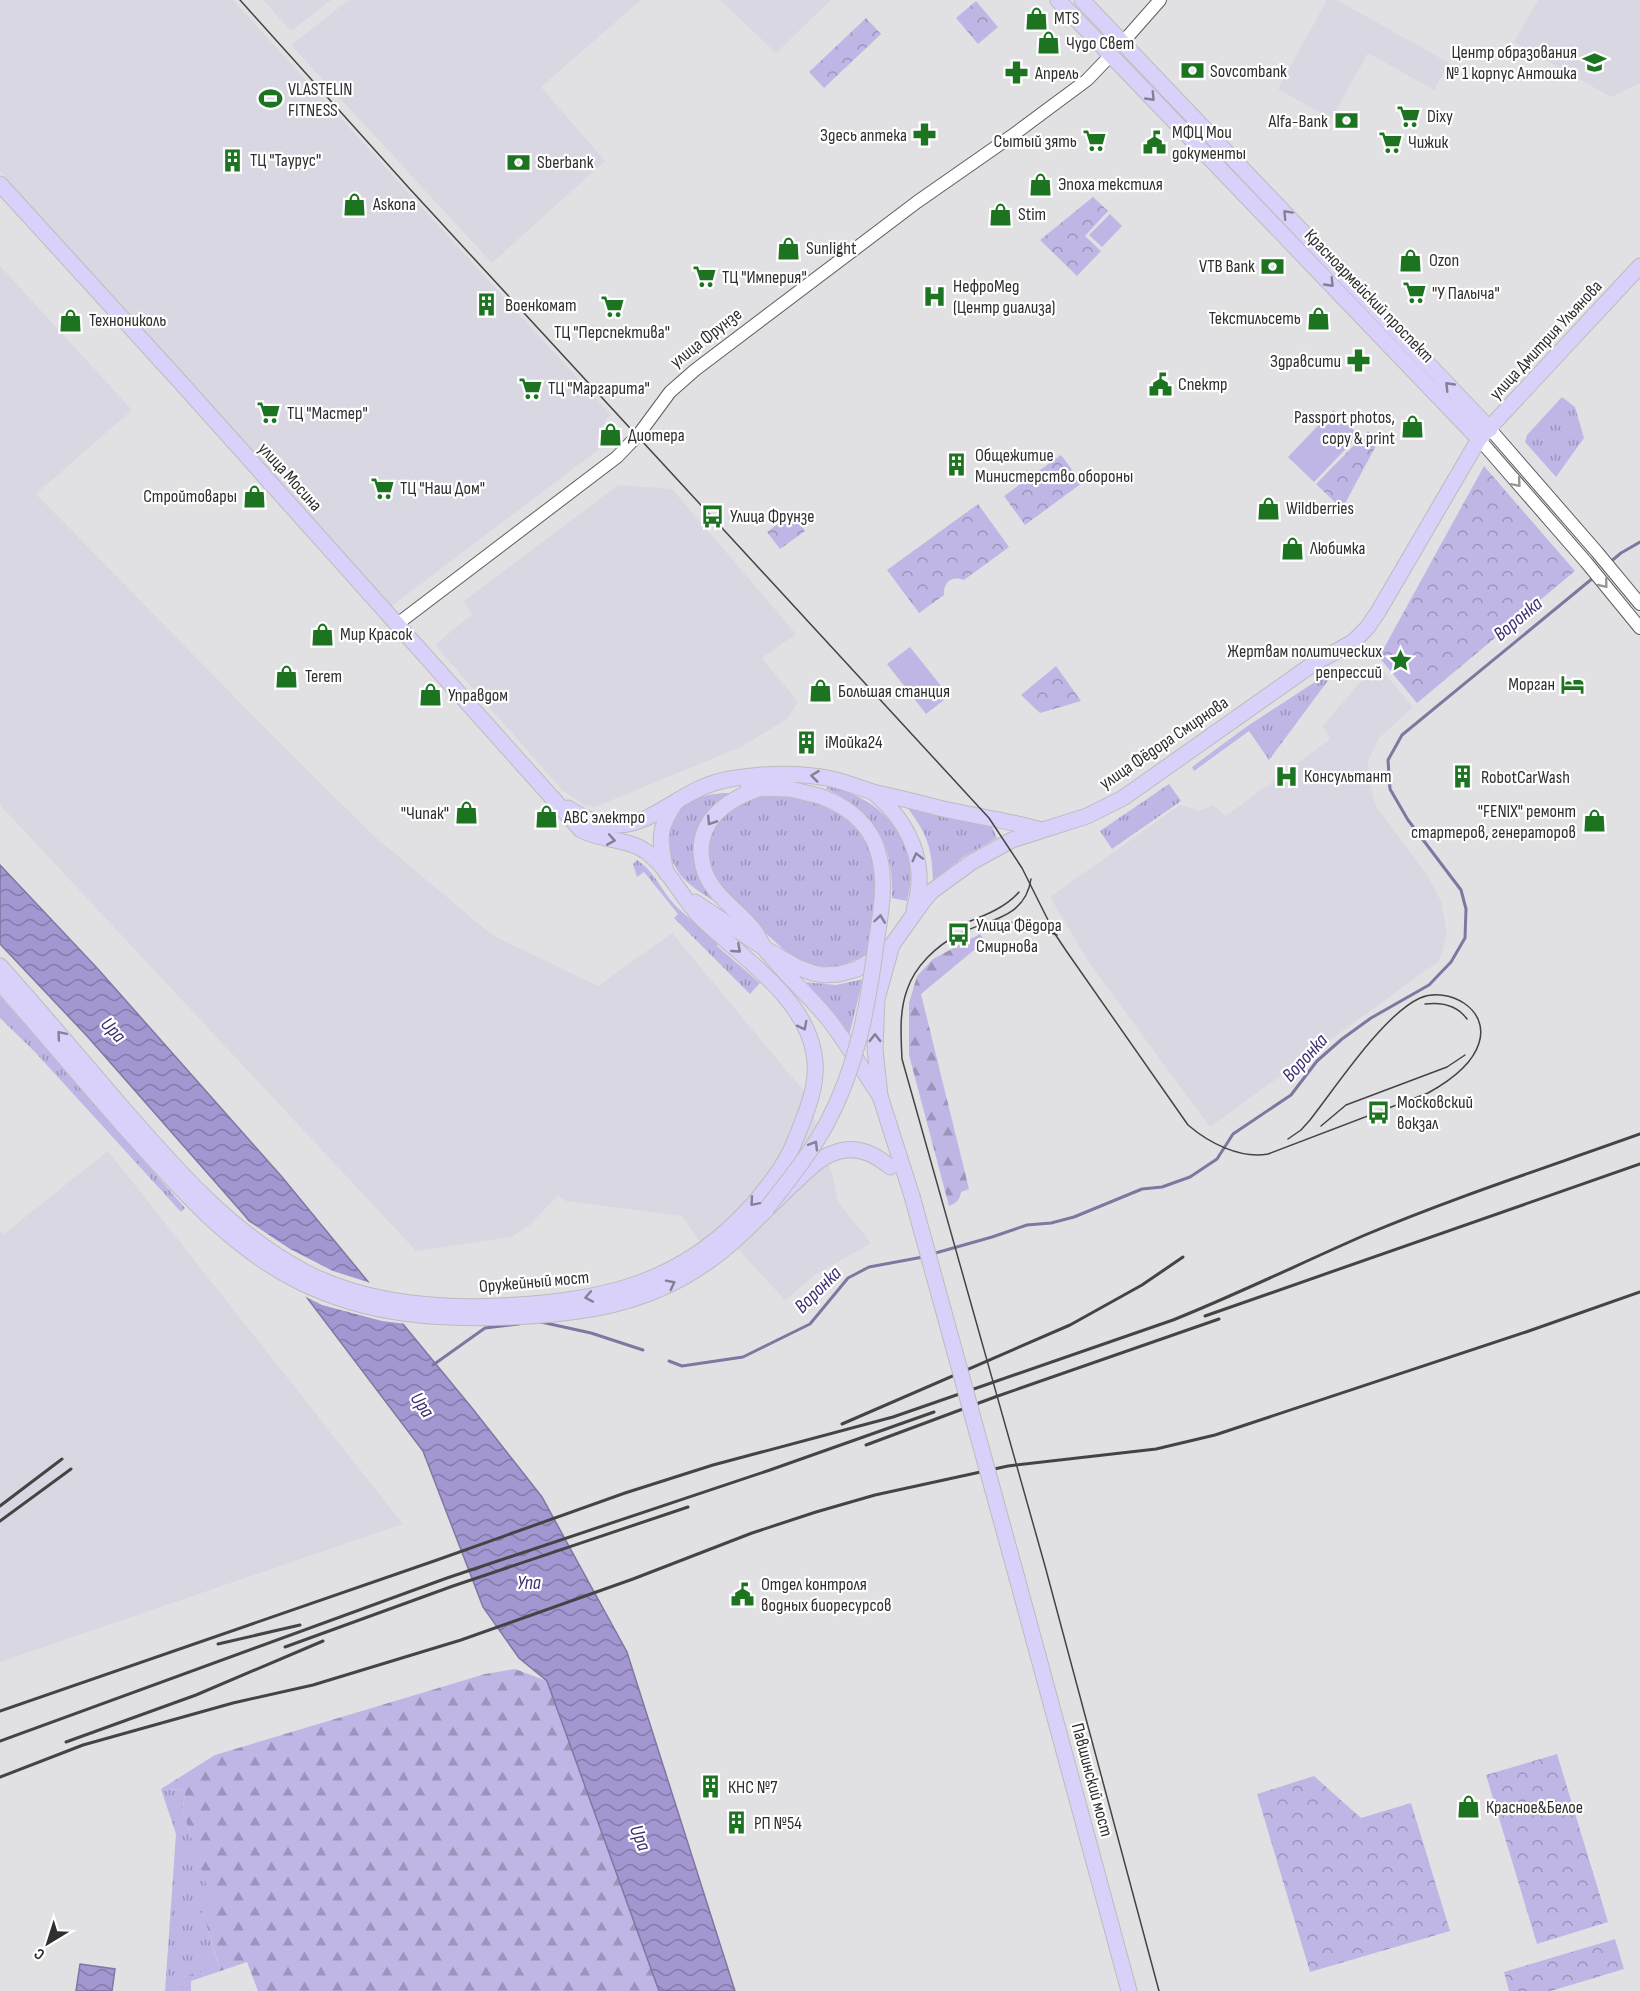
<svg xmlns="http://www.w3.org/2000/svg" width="1640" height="1991" viewBox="0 0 1640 1991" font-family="'Sofia Sans Condensed',sans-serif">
<defs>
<pattern id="grass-tufts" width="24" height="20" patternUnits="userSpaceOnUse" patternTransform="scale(1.5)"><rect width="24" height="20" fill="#bfb6e5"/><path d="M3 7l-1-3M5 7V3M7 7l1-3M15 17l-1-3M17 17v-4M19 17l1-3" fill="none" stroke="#9c94ba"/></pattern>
<pattern id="forest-firs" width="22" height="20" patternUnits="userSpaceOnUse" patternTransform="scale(1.5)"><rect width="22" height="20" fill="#bfb6e5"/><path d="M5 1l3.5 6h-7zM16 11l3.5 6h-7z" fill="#9c94ba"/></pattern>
<pattern id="park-crowns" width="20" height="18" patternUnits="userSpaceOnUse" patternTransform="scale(1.5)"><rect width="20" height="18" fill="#bfb6e5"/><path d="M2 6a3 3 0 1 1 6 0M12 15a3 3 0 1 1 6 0" fill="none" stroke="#9c94ba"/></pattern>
<pattern id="water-waves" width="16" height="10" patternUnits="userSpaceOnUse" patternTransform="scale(1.5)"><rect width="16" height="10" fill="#a396d1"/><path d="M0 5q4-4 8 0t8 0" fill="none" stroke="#857baa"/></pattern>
</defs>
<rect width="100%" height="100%" fill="#e1e1e4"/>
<g fill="#d9d7e2">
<polygon points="0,0 233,0 611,415 604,421 616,436 392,606 146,338 0,171"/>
<polygon points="263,0 331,0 291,31"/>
<polygon points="349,0 641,0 541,87 605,161 492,263 291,45"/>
<polygon points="720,0 831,0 776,53"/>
<polygon points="1327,0 1337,0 1449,63 1434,90 1368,53 1331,119 1278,89"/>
<polygon points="1538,0 1640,0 1640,83 1611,97 1514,42"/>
<polygon points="0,266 132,410 36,494 271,734 374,836 492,935 598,986 672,933 807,1095 832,1173 838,1202 871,1243 815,1275 785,1300 731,1242 700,1242 682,1216 566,1201 558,1195 531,1224 512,1237 416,1251 0,805"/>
<polygon points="618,485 672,489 796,634 762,658 798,702 787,719 741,747 595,807 584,805 562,790 435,645 472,614 464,601"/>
<polygon points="1380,668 1413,707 1379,738 1368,761 1369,781 1376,806 1427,875 1441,901 1447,934 1439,961 1210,1127 1090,964 1050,897 1180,805 1199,811 1213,805 1226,816 1330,739 1323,726 1361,681"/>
<polygon points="108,1151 403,1524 0,1662 0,1230 4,1234"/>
</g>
<g fill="url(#grass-tufts)">
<polygon points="1562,397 1575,407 1584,438 1556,477 1525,442 1527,435"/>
<polygon points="1338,667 1269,760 1249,731 1194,771 1192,767 1246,727"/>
<polygon points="1169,784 1181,801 1112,849 1100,831"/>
<path d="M827,786C882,797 924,843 907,901L892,898C892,887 892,875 890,865C885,829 858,802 826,789Z"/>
<path d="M722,793H735L700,831L718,904C708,897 696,890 687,882C663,859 660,820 690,801C699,795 712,795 722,793Z"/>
<path d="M784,795C841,806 881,832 876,897C875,917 870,937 866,956L834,968L806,964L784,950L722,893L706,858L711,829L737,804L757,797Z"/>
<path d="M907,807L992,827L997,838L963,857L933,881C932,847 927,834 907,807Z"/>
<path d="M637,860C654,871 660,888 673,903C687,918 704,929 719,943L717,946L760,983L750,994L674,918L678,914L644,872L637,877L633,864Z"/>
<polygon points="863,979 849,1036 804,982 836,985"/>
<polygon points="0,996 185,1208 181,1212 35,1052 0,1018"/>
<polygon points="161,1789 185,1790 183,1811 212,1900 206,1923 219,1967 183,1977 183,1991 165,1991 176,1834"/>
</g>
<g fill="url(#forest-firs)">
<path d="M980,934L985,941L921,994L969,1189L961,1192C960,1199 957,1203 949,1206L909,1055V1003L917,976L933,959Z"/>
<polygon points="515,1669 547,1681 659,1991 258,1991 247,1962 191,1981 191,1991 183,1991 183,1977 219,1966 206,1923 200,1915 211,1900 183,1811 185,1790 161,1789 215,1755 485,1674"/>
</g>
<g fill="url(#park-crowns)">
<polygon points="976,1 998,27 978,44 956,18"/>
<polygon points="866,18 881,34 824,88 809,72"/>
<polygon points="1093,197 1108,211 1085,236 1101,251 1077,276 1040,240"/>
<polygon points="1368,431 1378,442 1342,509 1316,484"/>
<polygon points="1061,455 1082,483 1025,525 1004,496"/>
<polygon points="1484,466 1575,571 1417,703 1379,657"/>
<path d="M978,504L1009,547L964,580C952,575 943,582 944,595L919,613L887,570Z"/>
<polygon points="792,514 805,531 780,549 767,532"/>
<polygon points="1056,666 1081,701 1040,713 1021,695"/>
<polygon points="1557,1754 1608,1922 1537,1944 1486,1775"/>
<polygon points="1314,1776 1361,1818 1411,1803 1450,1931 1310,1972 1257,1794"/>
<polygon points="1615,1939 1624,1969 1551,1991 1509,1991 1504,1972"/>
</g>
<g fill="#bfb6e5">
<polygon points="1110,214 1122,226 1102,247 1089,235"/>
<polygon points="1333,410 1359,435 1314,482 1288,457"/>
<polygon points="910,647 949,696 926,714 887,664"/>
</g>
<g fill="url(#water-waves)" stroke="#8077a1" stroke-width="1.5">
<polygon points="0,865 97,968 282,1177 472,1408 542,1497 627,1652 735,1991 659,1991 547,1681 519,1658 483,1607 423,1451 246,1217 87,1036 0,944"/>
<polygon points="80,1964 115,1969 112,1991 76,1991"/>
</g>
<polygon fill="#e1e1e4" points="242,1217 290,1249 333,1271 374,1284 407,1324 382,1321 322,1305 302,1295"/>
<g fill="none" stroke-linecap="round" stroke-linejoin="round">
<g stroke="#8077a1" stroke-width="3">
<polyline points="1609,563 1621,553 1640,542"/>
<polyline points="932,1254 992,1237 1027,1225 1051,1223 1074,1217 1142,1189 1162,1187 1190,1177 1217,1159 1233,1134 1291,1095 1317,1061 1342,1039 1371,1018 1429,985 1451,962 1465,938 1466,909 1461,890 1408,820 1390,789 1388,760 1402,735 1593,578"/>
<polyline points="541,1322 591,1333 643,1350"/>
<polyline points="669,1361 682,1366 743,1357 810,1324 848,1278 869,1267 923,1257"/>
<polyline points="433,1365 485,1328 519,1324"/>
</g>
<defs>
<g id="minor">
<polyline points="1123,42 1160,0"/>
<polyline points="1490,429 1597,552 1640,604"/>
<polyline points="1479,439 1586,562 1640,628"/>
<polyline points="396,625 617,457 639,434 670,392 695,370 917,202 1013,135 1087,80 1111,55"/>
</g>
<g id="major">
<polyline points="1058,0 1479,439"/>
<polyline points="1082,0 1490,429"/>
<path d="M0,184L183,385L581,830C602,841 629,838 648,853C669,869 683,900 702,919C740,956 805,997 814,1054C820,1083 805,1116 794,1143C785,1165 770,1184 755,1202C684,1284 603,1301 500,1306C434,1309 365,1303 305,1272C230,1232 176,1169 121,1106C81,1059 41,1012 0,966"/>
<polyline points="748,788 790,789 819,796"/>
<path d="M758,789C724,801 693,824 703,866C710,894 736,908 753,929C758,935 761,943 765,949C784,974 809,995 829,1020C848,1044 863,1071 880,1096"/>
<path d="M874,793C909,822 929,864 914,909"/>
<path d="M568,808C640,856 666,789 730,779C760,774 791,772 821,777C839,779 856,787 873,792C895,797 917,802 939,808C973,816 1008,820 1041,830"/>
<path d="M666,873C660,840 656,831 676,802"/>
<polyline points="695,902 764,948 797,967 813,973 823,975 839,974 857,969 879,956 892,945 924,900 932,891 972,862 1012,840 1087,816 1123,798 1313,664 1353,642 1367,628 1378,612 1479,439 1640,266"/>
<polyline points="892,945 877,999 875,1049 880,1096 912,1196"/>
<path d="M0,983C43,1032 85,1082 128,1131C180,1188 231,1249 302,1283C369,1315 436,1320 509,1317C582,1314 648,1305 709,1261C740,1239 765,1210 793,1184C804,1174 816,1160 831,1154C853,1144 873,1152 890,1167"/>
<polyline points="1017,1578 1129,1991"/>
</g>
</defs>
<use href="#minor" stroke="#5d5c5f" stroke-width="14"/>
<use href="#major" stroke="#bcbcbd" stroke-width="17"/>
<use href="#minor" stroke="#fff" stroke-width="12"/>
<use href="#major" stroke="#dad1fa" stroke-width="15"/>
<g stroke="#444445" stroke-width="1.5">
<path d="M240,0L409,188L989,818L1022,868L1055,934L1067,952L1188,1125C1209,1143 1240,1159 1268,1154L1428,1093C1448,1082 1472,1066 1479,1043C1490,1009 1448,986 1420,998C1383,1015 1336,1087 1310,1120L1301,1130L1288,1139"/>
<path d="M1031,879C1025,919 988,919 959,934C936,946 915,966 907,990C899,1012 901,1036 902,1059L1045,1566L1159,1991"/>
<polyline points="996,920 1027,925 1057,935"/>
<path d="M968,922C986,915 1006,907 1019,892"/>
<path d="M1425,1004C1441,1002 1457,1005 1467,1019"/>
<polyline points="1321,1126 1346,1105 1447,1067 1465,1055"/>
</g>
<g stroke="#444445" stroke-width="3">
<polyline points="1205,1316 1640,1164"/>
<polyline points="842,1424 1070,1325 1142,1285 1183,1257"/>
<polyline points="866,1445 995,1397 1219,1319"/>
<polyline points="0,1506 62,1459"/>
<polyline points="0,1521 71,1469"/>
<polyline points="218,1644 300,1625"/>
<polyline points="285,1647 453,1586 688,1507"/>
<path d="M0,1711L437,1560L625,1493L713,1465L893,1417L1173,1320C1238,1294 1301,1263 1365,1235C1455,1197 1548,1167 1640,1134"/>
<polyline points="0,1741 447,1578 770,1470 934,1412"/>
<polyline points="66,1742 196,1695 323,1641"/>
<polyline points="0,1777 83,1745 233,1703 313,1685 461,1640 633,1579 752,1533 816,1512 875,1495 1008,1466 1156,1449 1215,1435 1526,1332 1640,1292"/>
</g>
<defs>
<g id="major-bridge">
<polyline points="912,1196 1017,1578"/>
<path d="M767,1208C788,1181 810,1154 827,1123C857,1067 868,1006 876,944C881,909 889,875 874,841C863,818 842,804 819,796"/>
</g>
</defs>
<use href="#major-bridge" stroke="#bcbcbd" stroke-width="17" stroke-linecap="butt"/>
<use href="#major-bridge" stroke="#dad1fa" stroke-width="15"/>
</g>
<defs><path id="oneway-chevron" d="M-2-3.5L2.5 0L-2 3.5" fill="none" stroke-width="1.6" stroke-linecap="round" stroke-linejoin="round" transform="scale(1.5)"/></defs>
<g stroke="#848095">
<use href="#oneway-chevron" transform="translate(1151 97) rotate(46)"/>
<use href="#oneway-chevron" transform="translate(1287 214) rotate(-133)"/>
<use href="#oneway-chevron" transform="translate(1330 283) rotate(46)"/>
<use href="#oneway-chevron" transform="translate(1449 386) rotate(-134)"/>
<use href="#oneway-chevron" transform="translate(815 776) rotate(-173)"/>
<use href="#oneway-chevron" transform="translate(711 821) rotate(123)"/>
<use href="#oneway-chevron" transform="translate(611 840) rotate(10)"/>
<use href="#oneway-chevron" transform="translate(917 857) rotate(-104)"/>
<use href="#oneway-chevron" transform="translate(880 919) rotate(-82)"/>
<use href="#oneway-chevron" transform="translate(737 949) rotate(41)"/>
<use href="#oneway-chevron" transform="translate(803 1026) rotate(63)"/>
<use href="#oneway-chevron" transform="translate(61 1035) rotate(-130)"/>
<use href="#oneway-chevron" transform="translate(875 1038) rotate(-90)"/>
<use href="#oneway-chevron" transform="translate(814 1145) rotate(-59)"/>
<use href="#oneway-chevron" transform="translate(754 1202) rotate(131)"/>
<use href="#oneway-chevron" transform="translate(671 1284) rotate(-27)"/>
<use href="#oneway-chevron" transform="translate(589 1297) rotate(169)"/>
</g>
<g stroke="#979798">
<use href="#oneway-chevron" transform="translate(1517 483) rotate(49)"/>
<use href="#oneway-chevron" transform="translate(1604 584) rotate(51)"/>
</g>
<defs>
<symbol id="shop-bare" viewBox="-9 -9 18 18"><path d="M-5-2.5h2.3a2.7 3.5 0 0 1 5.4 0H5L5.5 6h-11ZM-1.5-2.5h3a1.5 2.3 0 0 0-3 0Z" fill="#1c7421" stroke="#fff" stroke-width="2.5" paint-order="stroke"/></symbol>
<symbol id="school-bare" viewBox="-9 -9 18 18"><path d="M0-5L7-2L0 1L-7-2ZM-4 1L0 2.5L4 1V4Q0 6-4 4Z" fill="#1c7421" stroke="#fff" stroke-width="2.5" paint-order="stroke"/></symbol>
<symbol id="bank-bare" viewBox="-9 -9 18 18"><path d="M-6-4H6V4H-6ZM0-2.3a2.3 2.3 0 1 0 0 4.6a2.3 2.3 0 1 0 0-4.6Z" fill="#1c7421" stroke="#fff" stroke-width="2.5" paint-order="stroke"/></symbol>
<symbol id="pharmacy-bare" viewBox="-9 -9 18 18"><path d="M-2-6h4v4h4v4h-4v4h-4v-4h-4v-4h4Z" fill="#1c7421" stroke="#fff" stroke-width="2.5" paint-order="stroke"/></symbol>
<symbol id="stadium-bare" viewBox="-9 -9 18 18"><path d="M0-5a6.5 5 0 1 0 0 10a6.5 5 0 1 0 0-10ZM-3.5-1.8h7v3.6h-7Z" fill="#1c7421" stroke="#fff" stroke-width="2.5" paint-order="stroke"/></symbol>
<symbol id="supermarket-bare" viewBox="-9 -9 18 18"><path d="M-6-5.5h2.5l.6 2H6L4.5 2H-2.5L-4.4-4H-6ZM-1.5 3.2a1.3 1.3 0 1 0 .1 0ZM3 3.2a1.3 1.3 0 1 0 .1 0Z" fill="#1c7421" stroke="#fff" stroke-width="2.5" paint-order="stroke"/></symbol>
<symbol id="civic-bare" viewBox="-9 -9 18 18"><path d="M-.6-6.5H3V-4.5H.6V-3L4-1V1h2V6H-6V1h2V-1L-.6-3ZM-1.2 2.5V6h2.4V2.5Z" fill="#1c7421" stroke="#fff" stroke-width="2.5" paint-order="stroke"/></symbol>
<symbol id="building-bare" viewBox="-9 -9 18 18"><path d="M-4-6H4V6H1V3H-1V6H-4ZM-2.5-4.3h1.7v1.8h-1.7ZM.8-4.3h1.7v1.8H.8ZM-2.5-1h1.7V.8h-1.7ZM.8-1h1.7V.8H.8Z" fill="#1c7421" stroke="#fff" stroke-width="2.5" paint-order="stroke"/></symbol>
<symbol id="hospital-bare" viewBox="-9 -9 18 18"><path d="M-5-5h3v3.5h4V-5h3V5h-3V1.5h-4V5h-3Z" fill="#1c7421" stroke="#fff" stroke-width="2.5" paint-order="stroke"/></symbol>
<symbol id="bus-bare" viewBox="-9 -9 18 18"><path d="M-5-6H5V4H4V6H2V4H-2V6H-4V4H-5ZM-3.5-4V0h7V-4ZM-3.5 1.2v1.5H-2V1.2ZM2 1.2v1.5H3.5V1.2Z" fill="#1c7421" stroke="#fff" stroke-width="2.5" paint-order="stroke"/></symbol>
<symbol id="sight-bare" viewBox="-9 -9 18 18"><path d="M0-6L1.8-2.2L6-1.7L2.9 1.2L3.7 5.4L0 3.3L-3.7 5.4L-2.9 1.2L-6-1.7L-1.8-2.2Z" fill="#1c7421" stroke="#fff" stroke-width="2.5" paint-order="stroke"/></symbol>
<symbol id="hotel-bare" viewBox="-9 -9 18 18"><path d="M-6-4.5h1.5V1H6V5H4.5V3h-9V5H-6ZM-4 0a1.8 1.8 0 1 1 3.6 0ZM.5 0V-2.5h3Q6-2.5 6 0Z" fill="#1c7421" stroke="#fff" stroke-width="2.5" paint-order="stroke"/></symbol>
</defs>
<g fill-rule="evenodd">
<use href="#shop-bare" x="1020" y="2" width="33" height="33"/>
<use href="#shop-bare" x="1032" y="26" width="33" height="33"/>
<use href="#school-bare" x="1578" y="46" width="33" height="33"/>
<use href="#bank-bare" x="1176" y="54" width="33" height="33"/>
<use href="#pharmacy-bare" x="1000" y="56" width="33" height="33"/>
<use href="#stadium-bare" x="254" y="82" width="33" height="33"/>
<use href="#supermarket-bare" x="1392" y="100" width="33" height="33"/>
<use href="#bank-bare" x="1330" y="104" width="33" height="33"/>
<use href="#pharmacy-bare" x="908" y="118" width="33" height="33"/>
<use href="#supermarket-bare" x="1078" y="124" width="33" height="33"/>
<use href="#civic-bare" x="1138" y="126" width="33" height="33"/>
<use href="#supermarket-bare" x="1374" y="126" width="33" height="33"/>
<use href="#building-bare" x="216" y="144" width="33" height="33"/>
<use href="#bank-bare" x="502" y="146" width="33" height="33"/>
<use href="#shop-bare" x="1024" y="168" width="33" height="33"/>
<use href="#shop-bare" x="338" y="188" width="33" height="33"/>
<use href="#shop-bare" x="984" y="198" width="33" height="33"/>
<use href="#shop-bare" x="772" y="232" width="33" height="33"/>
<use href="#shop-bare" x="1394" y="244" width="33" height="33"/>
<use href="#bank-bare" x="1256" y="250" width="33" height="33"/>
<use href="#supermarket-bare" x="688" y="260" width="33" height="33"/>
<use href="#supermarket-bare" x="1398" y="276" width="33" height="33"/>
<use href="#hospital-bare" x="918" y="280" width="33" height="33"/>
<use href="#building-bare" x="470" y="288" width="33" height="33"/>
<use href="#supermarket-bare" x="596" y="290" width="33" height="33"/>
<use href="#shop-bare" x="1302" y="302" width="33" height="33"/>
<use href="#shop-bare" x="54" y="304" width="33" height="33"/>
<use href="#pharmacy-bare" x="1342" y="344" width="33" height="33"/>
<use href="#civic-bare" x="1144" y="368" width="33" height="33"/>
<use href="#supermarket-bare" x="514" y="372" width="33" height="33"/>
<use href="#supermarket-bare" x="252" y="396" width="33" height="33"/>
<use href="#shop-bare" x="1396" y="410" width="33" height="33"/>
<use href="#shop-bare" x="594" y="418" width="33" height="33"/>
<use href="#building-bare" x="940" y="448" width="33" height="33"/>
<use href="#supermarket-bare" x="366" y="472" width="33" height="33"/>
<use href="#shop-bare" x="238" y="480" width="33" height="33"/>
<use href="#shop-bare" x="1252" y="492" width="33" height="33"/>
<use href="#bus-bare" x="696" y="500" width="33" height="33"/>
<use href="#shop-bare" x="1276" y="532" width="33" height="33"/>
<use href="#shop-bare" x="306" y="618" width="33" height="33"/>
<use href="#sight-bare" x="1384" y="644" width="33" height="33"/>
<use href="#shop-bare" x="270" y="660" width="33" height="33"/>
<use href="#hotel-bare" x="1556" y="668" width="33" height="33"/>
<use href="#shop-bare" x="804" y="674" width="33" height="33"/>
<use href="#shop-bare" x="414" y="678" width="33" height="33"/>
<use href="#building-bare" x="790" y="726" width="33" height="33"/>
<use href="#hospital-bare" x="1270" y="760" width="33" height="33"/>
<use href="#building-bare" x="1446" y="760" width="33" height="33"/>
<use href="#shop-bare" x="450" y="796" width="33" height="33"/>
<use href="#shop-bare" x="530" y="800" width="33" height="33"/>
<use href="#shop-bare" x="1578" y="804" width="33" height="33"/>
<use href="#bus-bare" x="942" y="918" width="33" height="33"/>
<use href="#bus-bare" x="1362" y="1096" width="33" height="33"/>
<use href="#civic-bare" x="726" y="1578" width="33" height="33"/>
<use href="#building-bare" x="694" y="1770" width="33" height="33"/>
<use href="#shop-bare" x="1452" y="1790" width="33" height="33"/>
<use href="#building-bare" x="720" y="1806" width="33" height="33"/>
</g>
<g text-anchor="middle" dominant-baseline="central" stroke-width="4.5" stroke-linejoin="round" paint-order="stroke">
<g font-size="18" fill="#2f2f30" stroke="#fff" text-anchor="start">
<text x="1054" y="18">MTS</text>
<text x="1066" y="43">Чудо Cвет</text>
<text x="1577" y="52" text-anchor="end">Центр образования<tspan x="1577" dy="21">№ 1 корпус Антошка</tspan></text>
<text x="1210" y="71">Sovcombank</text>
<text x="1035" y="73">Апрель</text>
<text x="288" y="89">VLASTELIN<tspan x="288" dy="21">FITNESS</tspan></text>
<text x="1427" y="116">Dixy</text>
<text x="1328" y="121" text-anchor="end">Alfa-Bank</text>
<text x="1172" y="132">МФЦ Мои<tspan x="1172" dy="21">документы</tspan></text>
<text x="907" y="135" text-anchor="end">Здесь аптека</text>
<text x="1077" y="141" text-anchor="end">Сытый зять</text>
<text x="1408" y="142">Чижик</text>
<text x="250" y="160">ТЦ "Таурус"</text>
<text x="537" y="162">Sberbank</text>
<text x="1058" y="184">Эпоха текстиля</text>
<text x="373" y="204">Askona</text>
<text x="1018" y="214">Stim</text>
<text x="806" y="248">Sunlight</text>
<text x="1429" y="260">Ozon</text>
<text x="1255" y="266" text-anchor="end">VTB Bank</text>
<text x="722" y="277">ТЦ "Империя"</text>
<text x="953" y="286">НефроМед<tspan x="953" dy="21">(Центр диализа)</tspan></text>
<text x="1432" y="293">"У Палыча"</text>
<text x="505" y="305">Военкомат</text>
<text x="1301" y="318" text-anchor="end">Текстильсеть</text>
<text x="89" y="320">Технониколь</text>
<text x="612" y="332" text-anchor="middle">ТЦ "Перспектива"</text>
<text x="1341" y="361" text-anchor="end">Здравсити</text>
<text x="1178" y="384">Спектр</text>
<text x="548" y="388">ТЦ "Маргарита"</text>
<text x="287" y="413">ТЦ "Мастер"</text>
<text x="1395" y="417" text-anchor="end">Passport photos,<tspan x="1395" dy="21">copy &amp; print</tspan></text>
<text x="628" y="435">Диотера</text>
<text x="975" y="455">Общежитие<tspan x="975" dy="21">Министерство обороны</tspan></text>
<text x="400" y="488">ТЦ "Наш Дом"</text>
<text x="237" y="496" text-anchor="end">Стройтовары</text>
<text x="1286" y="508">Wildberries</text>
<text x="730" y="516">Улица Фрунзе</text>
<text x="1310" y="548">Любимка</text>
<text x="340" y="634">Мир Красок</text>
<text x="1382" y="651" text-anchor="end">Жертвам политических<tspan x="1382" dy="21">репрессий</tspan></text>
<text x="305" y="676">Terem</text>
<text x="1555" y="684" text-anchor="end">Морган</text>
<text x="838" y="691">Большая станция</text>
<text x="448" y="695">Управдом</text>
<text x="825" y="742">iМойка24</text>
<text x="1304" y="776">Консультант</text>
<text x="1481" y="777">RobotCarWash</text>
<text x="1576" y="811" text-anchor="end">"FENIX" ремонт<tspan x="1576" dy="21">стартеров, генераторов</tspan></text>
<text x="449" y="813" text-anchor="end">"Чипак"</text>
<text x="564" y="817">АВС электро</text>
<text x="976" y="925">Улица Фёдора<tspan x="976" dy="21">Смирнова</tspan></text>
<text x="1397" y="1102">Московский<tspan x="1397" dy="21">вокзал</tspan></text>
<text x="761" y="1584">Отдел контроля<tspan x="761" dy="21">водных биоресурсов</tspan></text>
<text x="728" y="1787">КНС №7</text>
<text x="1486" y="1807">Красное&amp;Белое</text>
<text x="754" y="1823">РП №54</text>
</g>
<g font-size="18" fill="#2f2f30" stroke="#fff">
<text transform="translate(1369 296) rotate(46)">Красноармейский проспект</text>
<text transform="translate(706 338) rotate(-38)">улица Фрунзе</text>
<text transform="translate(1546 340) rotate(-47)">улица Дмитрия Ульянова</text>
<text transform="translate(290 477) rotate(48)">улица Мосина</text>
<text transform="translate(1164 743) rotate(-34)">улица Фёдора Смирнова</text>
<text transform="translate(534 1282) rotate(-5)">Оружейный мост</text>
<text transform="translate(1092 1780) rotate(75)">Павшинский мост</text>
</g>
<g font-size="20" font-style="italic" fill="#422d73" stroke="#fff">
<text transform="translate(1518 619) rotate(-40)">Воронка</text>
<text transform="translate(113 1030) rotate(47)">Upa</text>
<text transform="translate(1305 1058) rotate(-48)">Воронка</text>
<text transform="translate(818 1290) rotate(-45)">Воронка</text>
<text transform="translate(422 1405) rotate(56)">Upa</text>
<text x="529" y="1583">Упа</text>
<text transform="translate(640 1838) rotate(68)">Upa</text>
</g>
</g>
<g transform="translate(48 1943) rotate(218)" stroke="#ffffff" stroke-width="4.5" paint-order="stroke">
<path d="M0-4.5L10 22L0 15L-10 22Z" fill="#2f2f30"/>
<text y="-9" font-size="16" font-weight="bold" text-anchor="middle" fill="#2f2f30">С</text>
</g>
</svg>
